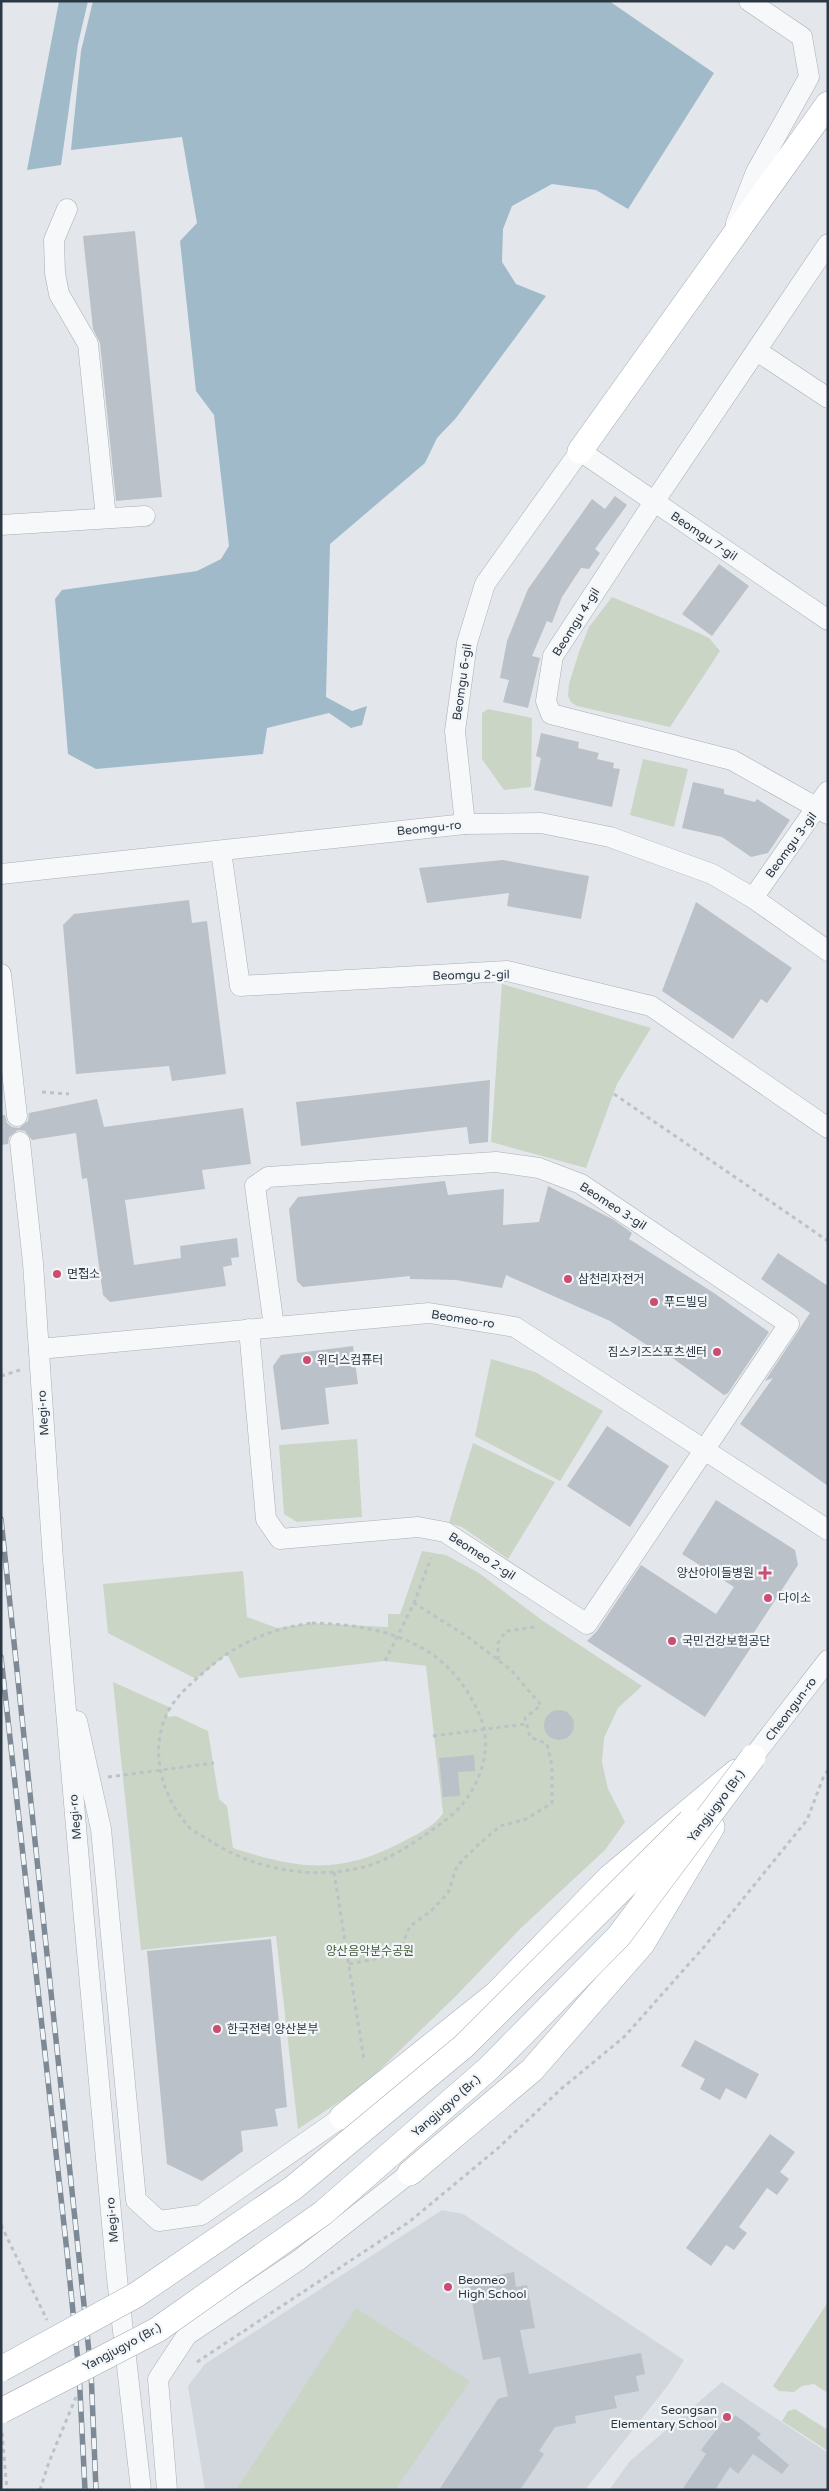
<svg xmlns="http://www.w3.org/2000/svg" width="829" height="2491" viewBox="0 0 829 2491" font-family="'Varela Round','Noto Sans KR',sans-serif">
<rect width="100%" height="100%" fill="#e3e7eb"/>
<g fill="#d1d7dd">
<polygon points="442,2210 463,2214 684,2360 669,2384 585,2490 205,2490 188,2386 205,2364"/>
<polygon points="722,2382 828,2453 828,2490 609,2490 630,2461"/>
</g>
<g fill="#cbd5c5">
<polygon points="612,597 699,633 709,638 720,651 670,727 577,706 571,702 568,696 569,684 579,652 589,627"/>
<polygon points="488,709 532,718 531,787 504,790 482,759 482,713"/>
<polygon points="643,759 688,769 674,827 630,815"/>
<polygon points="502,984 651,1028 617,1084 586,1168 491,1142"/>
<polygon points="491,1359 535,1372 603,1411 560,1481 475,1436"/>
<polygon points="357,1439 362,1517 297,1522 284,1514 279,1445"/>
<polygon points="473,1443 555,1482 508,1559 462,1527 449,1523"/>
<path d="M422,1551L446,1555L479,1573L543,1621L642,1686L618,1708L604,1738L602,1762L608,1789L625,1822L605,1850L521,1928L456,1996L363,2086L298,2129L276,1936L141,1950L113,1682L171,1708L166,1717L176,1716L208,1731L219,1799L227,1806L233,1848C301,1870 341,1875 406,1840C419,1833 435,1826 443,1813L426,1666L385,1661L239,1678L227,1654L196,1679L108,1633L103,1584L243,1571L247,1617L277,1628L312,1623L388,1627V1614H400Z"/>
<polygon points="828,2302 828,2393 814,2384 802,2386 794,2392 779,2391 773,2386"/>
<polygon points="356,2308 470,2381 395,2490 236,2490"/>
<polygon points="795,2409 828,2430 828,2451 782,2421 788,2411"/>
</g>
<g fill="#a0baca">
<polygon points="59,1 88,1 78,44 61,165 27,170"/>
<polygon points="93,1 609,1 714,73 628,209 596,190 552,184 512,206 503,229 502,262 516,284 546,296 456,418 437,438 425,463 330,544 326,697 352,711 367,706 362,725 351,728 329,713 267,728 263,754 96,769 68,754 55,599 62,590 197,571 221,559 229,546 214,415 196,391 180,241 197,223 182,137 71,150 81,51"/>
</g>
<g fill="#bbc1c8">
<polygon points="135,231 162,497 116,501 100,343 93,329 83,236"/>
<polygon points="615,496 627,505 595,549 600,553 589,569 581,568 562,597 552,623 547,621 532,656 540,658 528,708 503,702 509,680 500,678 507,641 528,589 592,499 605,509"/>
<polygon points="719,564 749,586 712,636 682,614"/>
<polygon points="541,733 579,742 578,748 599,753 597,759 614,763 613,768 620,769 612,807 534,790 541,758 536,756"/>
<polygon points="693,782 724,789 724,794 755,802 757,799 790,820 768,853 751,857 722,837 682,828"/>
<polygon points="503,860 589,876 581,919 507,906 509,893 427,903 419,868"/>
<polygon points="189,900 192,923 207,921 226,1074 172,1081 169,1066 76,1074 63,925 74,914"/>
<polygon points="696,902 792,968 767,1003 761,999 733,1039 662,991"/>
<polygon points="490,1080 488,1142 469,1144 467,1127 301,1146 296,1102"/>
<polygon points="97,1099 104,1127 243,1108 251,1164 202,1170 205,1189 125,1200 134,1265 181,1258 180,1246 237,1238 239,1257 231,1258 232,1265 223,1267 226,1286 110,1302 103,1295 87,1178 82,1179 76,1133 32,1140 25,1131 18,1130 9,1137 8,1144 1,1145 1,1115 5,1115 7,1123 12,1127 19,1128 28,1121 29,1113"/>
<polygon points="445,1181 448,1195 504,1189 503,1225 539,1222 548,1186 614,1220 632,1233 629,1239 714,1293 769,1332 728,1393 724,1395 664,1352 662,1355 610,1321 506,1275 502,1288 456,1280 410,1279 410,1276 303,1287 297,1281 289,1209 298,1197"/>
<polygon points="778,1253 828,1286 828,1486 740,1424 773,1378 765,1381 810,1313 761,1279"/>
<polygon points="353,1346 358,1384 325,1388 329,1424 281,1430 273,1366 281,1355"/>
<polygon points="607,1426 669,1466 630,1527 567,1486"/>
<polygon points="716,1500 795,1550 798,1565 751,1637 756,1640 705,1717 587,1641 597,1631 641,1565 716,1614 734,1587 682,1554"/>
<circle cx="559" cy="1725" r="15"/>
<polygon points="474,1755 475,1771 458,1772 460,1796 443,1797 439,1758"/>
<polygon points="271,1939 287,2107 275,2109 278,2126 241,2131 243,2151 202,2181 167,2164 147,1951"/>
<polygon points="695,2040 759,2074 746,2099 726,2088 720,2100 700,2089 705,2079 681,2066"/>
<polygon points="770,2134 795,2152 780,2172 789,2179 777,2195 767,2188 739,2227 747,2233 734,2250 726,2245 711,2266 686,2248"/>
<polygon points="514,2272 516,2287 527,2285 535,2328 520,2330 529,2374 641,2353 645,2374 636,2376 639,2391 614,2396 617,2408 575,2416 576,2423 555,2427 539,2451 544,2454 520,2490 439,2490 498,2399 508,2396 500,2357 483,2360 468,2281"/>
<polygon points="735,2415 761,2434 757,2438 789,2465 782,2474 753,2454 738,2474 730,2467 715,2490 682,2490 706,2454 701,2450 726,2417 731,2420"/>
</g>
<g fill="none" stroke-linecap="round" stroke-linejoin="round">
<defs>
<g id="minor">
<polyline points="67,209 54,240 55,273 59,294 88,344 106,518"/>
<polyline points="736,223 756,172 809,77 802,37 749,1"/>
<polyline points="828,244 654,502 553,656 546,701 551,714 732,760 828,814"/>
<polyline points="757,351 828,398"/>
<polyline points="1,525 145,516"/>
<polyline points="465,824 455,731 467,643 485,584 580,451 828,620"/>
<polyline points="221,851 240,986 507,971 651,1006 828,1128"/>
<polyline points="1,874 465,824 541,823 610,837 712,874 753,898 828,951"/>
<polyline points="753,898 828,791"/>
<polyline points="1,974 17,1116"/>
<polyline points="20,1142 33,1263 53,1560 84,1919 117,2278 141,2490"/>
<polyline points="249,1329 266,1519 280,1539 418,1527 445,1532 587,1624 789,1324 581,1184 539,1168 496,1162 268,1177 255,1186 274,1327"/>
<polyline points="39,1349 429,1313 515,1327 828,1530"/>
<polyline points="77,1721 101,1829 136,2200 159,2221 201,2215 342,2117"/>
<polyline points="753,1757 828,1660"/>
<polyline points="167,2490 158,2379 187,2335 299,2260 410,2173"/>
</g>
<g id="major">
<polyline points="580,451 828,104"/>
<polyline points="342,2117 496,1994 610,1877 736,1772"/>
<polyline points="410,2173 532,2070 642,1944 712,1827"/>
</g>
</defs>
<use href="#minor" stroke="#a8afb5" stroke-width="21"/>
<use href="#major" stroke="#a3aeb6" stroke-width="26"/>
<g stroke="#bdc2c6" stroke-width="3" stroke-dasharray="4 4" stroke-linecap="butt">
<polyline points="42,1092 69,1094"/>
<polyline points="614,1094 828,1241"/>
<polyline points="1,1376 20,1370"/>
<path d="M312,1623C387,1625 452,1644 481,1719C495,1753 475,1798 447,1819C426,1835 389,1861 364,1867C313,1880 256,1870 212,1842C205,1837 195,1833 189,1827C163,1798 150,1755 165,1718C172,1700 189,1685 203,1673C236,1643 269,1629 312,1623Z"/>
<polyline points="498,1660 498,1643 506,1631 535,1627"/>
<polyline points="385,1661 414,1603 431,1558"/>
<polyline points="433,1736 526,1724"/>
<polyline points="108,1777 214,1763"/>
<polyline points="334,1872 364,2060"/>
<polyline points="349,1964 380,1958 402,1945 410,1926 431,1911 448,1893 457,1866 478,1845 500,1826 526,1819 552,1803 552,1766 547,1744 530,1737 525,1718 541,1705 511,1670 468,1637 414,1603"/>
<polyline points="1,2225 47,2320"/>
<polyline points="197,2362 409,2222 497,2149 561,2089 624,2037 704,1947 807,1820 823,1778 828,1770"/>
<polyline points="2,2433 7,2490"/>
<polyline points="40,2490 49,2462 76,2397"/>
</g>
<use href="#minor" stroke="#f6f8f9" stroke-width="20"/>
<use href="#major" stroke="#fff" stroke-width="25"/>
<defs>
<g id="rail">
<polyline points="1,1519 91,2371 96,2490"/>
<polyline points="1,1657 67,2252 79,2372 85,2490"/>
</g>
</defs>
<use href="#rail" stroke="#7d8994" stroke-width="5.5"/>
<use href="#rail" stroke="#f3f6f8" stroke-width="4" stroke-dasharray="11" stroke-linecap="butt"/>
<defs>
<g id="major-bridge">
<polyline points="1,2369 136,2295 293,2188 464,2046 690,1821"/>
<polyline points="1,2411 157,2330 323,2213 488,2069 619,1936 753,1757"/>
</g>
</defs>
<use href="#major-bridge" stroke="#a3aeb6" stroke-width="26" stroke-linecap="butt"/>
<use href="#major-bridge" stroke="#fff" stroke-width="25"/>
</g>
<g fill="#cc4d72" stroke="#f3f6f8" stroke-width="2">
<circle cx="57" cy="1274" r="5"/>
<circle cx="568" cy="1279" r="5"/>
<circle cx="654" cy="1302" r="5"/>
<circle cx="717" cy="1352" r="5"/>
<circle cx="307" cy="1360" r="5"/>
<path d="M762.5 1565.5h5v5h5v5h-5v5h-5v-5h-5v-5h5z"/>
<circle cx="768" cy="1598" r="5"/>
<circle cx="672" cy="1641" r="5"/>
<circle cx="217" cy="2029" r="5"/>
<circle cx="448" cy="2287" r="5"/>
<circle cx="727" cy="2417" r="5"/>
</g>
<g text-anchor="middle" dominant-baseline="central" stroke-width="4.5" stroke-linejoin="round" paint-order="stroke">
<g font-size="12" fill="#2b3743" stroke="#f3f6f8">
<text transform="translate(704 536) rotate(34)">Beomgu 7-gil</text>
<text transform="translate(576 622) rotate(-58)">Beomgu 4-gil</text>
<text transform="translate(462 682) rotate(-82)">Beomgu 6-gil</text>
<text transform="translate(429 828) rotate(-6)">Beomgu-ro</text>
<text transform="translate(791 845) rotate(-54)">Beomgu 3-gil</text>
<text transform="translate(471 975) rotate(-1)">Beomgu 2-gil</text>
<text transform="translate(613 1206) rotate(33)">Beomeo 3-gil</text>
<text transform="translate(463 1319) rotate(9)">Beomeo-ro</text>
<text transform="translate(43 1413) rotate(-94)">Megi-ro</text>
<text transform="translate(482 1556) rotate(33)">Beomeo 2-gil</text>
<text transform="translate(791 1709) rotate(-53)">Cheongun-ro</text>
<text transform="translate(716 1806) rotate(-53)">Yangjugyo (Br.)</text>
<text transform="translate(75 1817) rotate(-95)">Megi-ro</text>
<text transform="translate(446 2106) rotate(-41)">Yangjugyo (Br.)</text>
<text transform="translate(112 2220) rotate(-95)">Megi-ro</text>
<text transform="translate(122 2347) rotate(-28)">Yangjugyo (Br.)</text>
</g>
<g font-size="12" fill="#2b3743" stroke="#f3f6f8" text-anchor="start">
<text x="67" y="1274">면접소</text>
<text x="578" y="1279">삼천리자전거</text>
<text x="664" y="1302">푸드빌딩</text>
<text x="707" y="1352" text-anchor="end">짐스키즈스포츠센터</text>
<text x="317" y="1360">위더스컴퓨터</text>
<text x="754" y="1573" text-anchor="end">양산아이들병원</text>
<text x="778" y="1598">다이소</text>
<text x="682" y="1641">국민건강보험공단</text>
<text x="227" y="2029">한국전력 양산본부</text>
<text x="458" y="2280">Beomeo<tspan x="458" dy="14">High School</tspan></text>
<text x="717" y="2410" text-anchor="end">Seongsan<tspan x="717" dy="14">Elementary School</tspan></text>
</g>
<g font-size="12" fill="#455e39" stroke="#f3f6f8">
<text x="370" y="1951">양산음악분수공원</text>
</g>
</g>
<rect width="829" height="2491" fill="none" stroke="#2b3743" stroke-width="5"/>
</svg>
